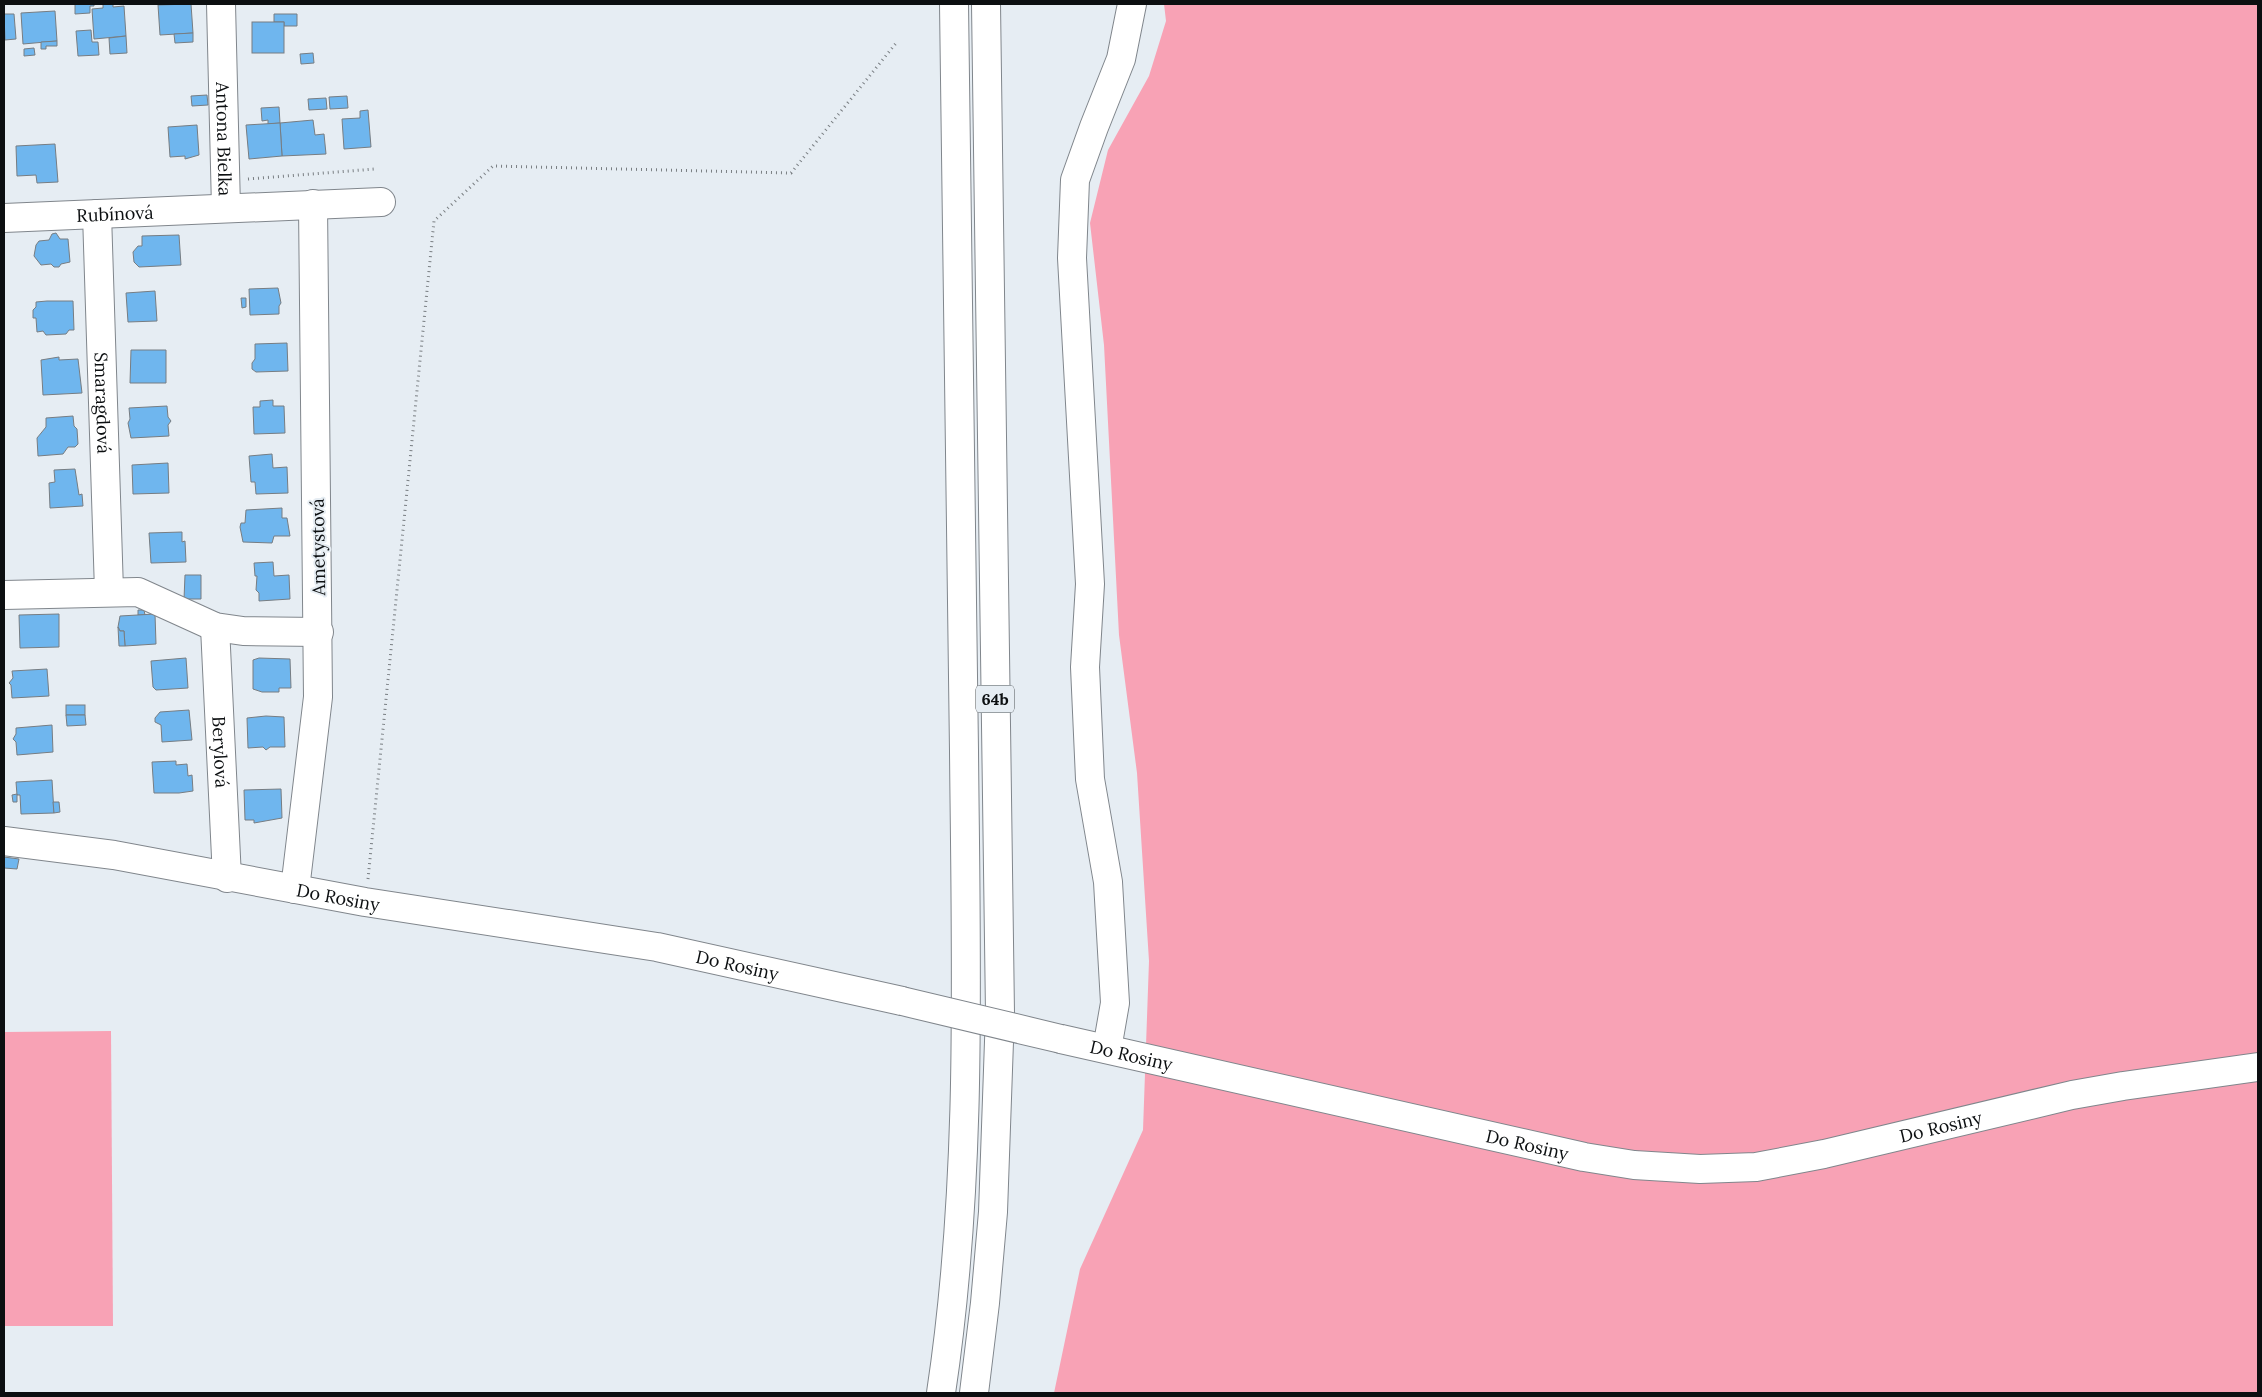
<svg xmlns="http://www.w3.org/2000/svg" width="2262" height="1397" viewBox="0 0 2262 1397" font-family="Lora,serif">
<rect width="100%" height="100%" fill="#e6edf3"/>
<g fill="#f8a2b5">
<polygon points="1164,4 2258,4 2258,1393 1054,1393 1080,1269 1143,1130 1149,961 1137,773 1119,635 1104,345 1090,223 1108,150 1149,76 1166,21"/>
<polygon points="111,1031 113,1326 4,1326 4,1032"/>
</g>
<g fill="#6fb6ee" stroke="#777d82">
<polygon points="75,4 94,4 94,6 90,6 90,13 75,14"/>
<polygon points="103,4 113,4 113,7 124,6 126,36 94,39 92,9 103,8"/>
<polygon points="191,4 193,33 160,35 158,5"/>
<polygon points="55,11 57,41 23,44 21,13"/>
<polygon points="4,14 14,14 16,39 5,40"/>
<polygon points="274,14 297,14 297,26 284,26 284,22 274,22"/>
<rect x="252" y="22" width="32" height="31"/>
<polygon points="91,30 92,42 98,42 99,55 78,56 76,31"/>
<polygon points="193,33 193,42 175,43 174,34"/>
<polygon points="126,36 127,53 110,54 109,38"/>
<polygon points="57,41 57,46 46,46 46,49 41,49 41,42"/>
<polygon points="34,48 35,55 24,56 24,49"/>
<polygon points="313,53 314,63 301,64 300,54"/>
<polygon points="207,95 208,105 192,106 191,96"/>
<polygon points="347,96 348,108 330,109 329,97"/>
<polygon points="326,98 327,109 309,110 308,99"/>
<polygon points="279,107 280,123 268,124 268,120 262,121 261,108"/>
<polygon points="368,110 371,147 344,149 342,119 360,118 360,111"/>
<polygon points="313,120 315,135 324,134 326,154 282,156 280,123"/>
<polygon points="280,123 282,156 249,159 246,125"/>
<polygon points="197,125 199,155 185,159 185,156 170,157 168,127"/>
<polygon points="55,144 58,182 37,183 36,175 17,176 16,146"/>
<polygon points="56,233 60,239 68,239 70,262 61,264 59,267 54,267 51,264 41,265 34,256 36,245 39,241 49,240 52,234"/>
<polygon points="179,235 181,265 139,267 134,262 133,252 138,246 142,246 142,236"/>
<polygon points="278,288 281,303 279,306 279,314 250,315 249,289"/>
<polygon points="155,291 157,321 128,322 126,293"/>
<polygon points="241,298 246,298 246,307 242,308"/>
<polygon points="47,301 73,301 74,330 69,330 66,334 46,335 43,331 37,332 36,318 33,318 33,310 36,307 36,302"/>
<polygon points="287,343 288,371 256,372 252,369 252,363 255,359 255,344"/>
<polygon points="131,350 166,350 166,383 130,383"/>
<polygon points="59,357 59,360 78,359 82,393 43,395 41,360"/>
<polygon points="273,400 273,406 284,406 285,433 254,434 253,407 260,407 260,401"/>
<polygon points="167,406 168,417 171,421 168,425 169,436 131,438 128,423 130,419 129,408"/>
<polygon points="73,416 74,426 77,429 78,444 75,447 68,447 63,454 38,456 37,438 46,427 46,418"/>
<polygon points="272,454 273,468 287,467 288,493 256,494 255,482 251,482 249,456"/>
<polygon points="168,463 169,493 133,494 132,465"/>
<polygon points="75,469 79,495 82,494 83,506 50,508 49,483 55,482 54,470"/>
<polygon points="282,508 282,518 287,518 290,536 274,536 272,543 243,542 240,527 241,523 245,523 246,510"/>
<polygon points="182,532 182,542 185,541 186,562 151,563 149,533"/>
<polygon points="273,562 274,576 289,575 290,599 259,601 259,593 256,590 257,576 255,576 254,563"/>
<polygon points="185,575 201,575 201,599 184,599"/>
<polygon points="138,610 144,610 145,615 138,615"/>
<polygon points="59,614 59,647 20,648 19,615"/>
<polygon points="155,614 156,644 125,646 124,631 120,631 118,627 120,616"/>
<polygon points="118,627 120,631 124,631 125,646 119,646"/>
<polygon points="186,658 188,688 156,690 153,687 151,661"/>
<polygon points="259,658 290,659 291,688 279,688 279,692 262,692 253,689 253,660"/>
<polygon points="47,669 49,696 12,698 11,685 9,683 13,678 12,671"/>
<rect x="66" y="705" width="19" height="10"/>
<polygon points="189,710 192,740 162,742 161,725 155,722 155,718 160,712"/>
<polygon points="66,715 85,715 86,725 67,726"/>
<polygon points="266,716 284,717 285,747 270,747 266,750 263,747 248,748 247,718"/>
<polygon points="52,725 53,752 17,755 16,742 13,739 16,734 16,728"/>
<polygon points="176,761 176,765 187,764 188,776 192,775 193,791 179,793 154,793 152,762"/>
<polygon points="52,780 54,813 21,814 20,795 17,795 16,782"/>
<polygon points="281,789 282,818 254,823 254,820 245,820 244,790"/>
<polygon points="17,794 17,802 13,802 12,795"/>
<polygon points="53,802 59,802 60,812 54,813"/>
<polygon points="4,857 19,859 17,869 4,868"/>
</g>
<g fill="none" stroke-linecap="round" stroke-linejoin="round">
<defs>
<g id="minor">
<path id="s1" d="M221,4L226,208"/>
<path id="s2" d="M97,214L109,591"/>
<path id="s3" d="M4,218L381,202"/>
<polyline points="4,595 138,592 215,627 243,631 319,632"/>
<path id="s4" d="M215,627L227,878"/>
<path id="s5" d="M4,841L114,855L365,902L657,947L902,1001"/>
<polyline points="295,889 318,697 313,204"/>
<path id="s6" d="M1061,1039L1584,1157L1634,1165L1700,1169L1756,1167L1824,1154L2072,1095L2123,1086L2258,1067"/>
<polyline points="1107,1049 1115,1003 1108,882 1090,779 1085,667 1090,584 1072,258 1075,180 1094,127 1121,59 1132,4"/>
</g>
<g id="highway">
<path d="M941,1393C973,1181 966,966 964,751C960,502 957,253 954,4"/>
<polyline points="974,1393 985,1303 993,1212 1000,1013 986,4"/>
</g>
</defs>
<use href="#minor" stroke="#80868c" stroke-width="30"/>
<use href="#highway" stroke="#80868c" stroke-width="30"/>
<g stroke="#797e82" stroke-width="3" stroke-dasharray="1 4" stroke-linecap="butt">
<polyline points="248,179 375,169"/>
<polyline points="368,879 434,221 493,166 791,173 897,42"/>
</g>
<use href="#minor" stroke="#fff" stroke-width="28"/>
<use href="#highway" stroke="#fff" stroke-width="28"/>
<defs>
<polyline id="minor-bridge" points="902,1001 1061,1039"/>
</defs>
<use href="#minor-bridge" stroke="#80868c" stroke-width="30" stroke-linecap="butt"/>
<use href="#minor-bridge" stroke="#fff" stroke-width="28"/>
</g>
<g text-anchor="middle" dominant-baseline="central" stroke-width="4" stroke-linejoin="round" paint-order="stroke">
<rect fill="#e6edf3" stroke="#4d5255" stroke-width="1" x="976" y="685.5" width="38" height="27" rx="4"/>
<g font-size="16" font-weight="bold" fill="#0c0f11">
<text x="995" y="699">64b</text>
</g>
<g font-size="18" fill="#0c0f11" stroke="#e6edf3">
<text stroke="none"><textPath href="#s1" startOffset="135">Antona Bielka</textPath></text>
<text stroke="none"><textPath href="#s3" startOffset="111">Rubínová</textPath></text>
<text stroke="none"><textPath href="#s2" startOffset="189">Smaragdová</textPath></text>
<text transform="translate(318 547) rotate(-91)">Ametystová</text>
<text stroke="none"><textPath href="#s4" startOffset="125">Berylová</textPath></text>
<text stroke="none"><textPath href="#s5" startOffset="339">Do Rosiny</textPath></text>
<text stroke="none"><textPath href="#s5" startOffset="744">Do Rosiny</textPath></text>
<text stroke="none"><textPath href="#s6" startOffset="72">Do Rosiny</textPath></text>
<text stroke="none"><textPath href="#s6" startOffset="898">Do Rosiny</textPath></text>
<text stroke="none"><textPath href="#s6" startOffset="478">Do Rosiny</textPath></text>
</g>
</g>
<rect width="2262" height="1397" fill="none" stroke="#0c0f11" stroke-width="10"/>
</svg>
